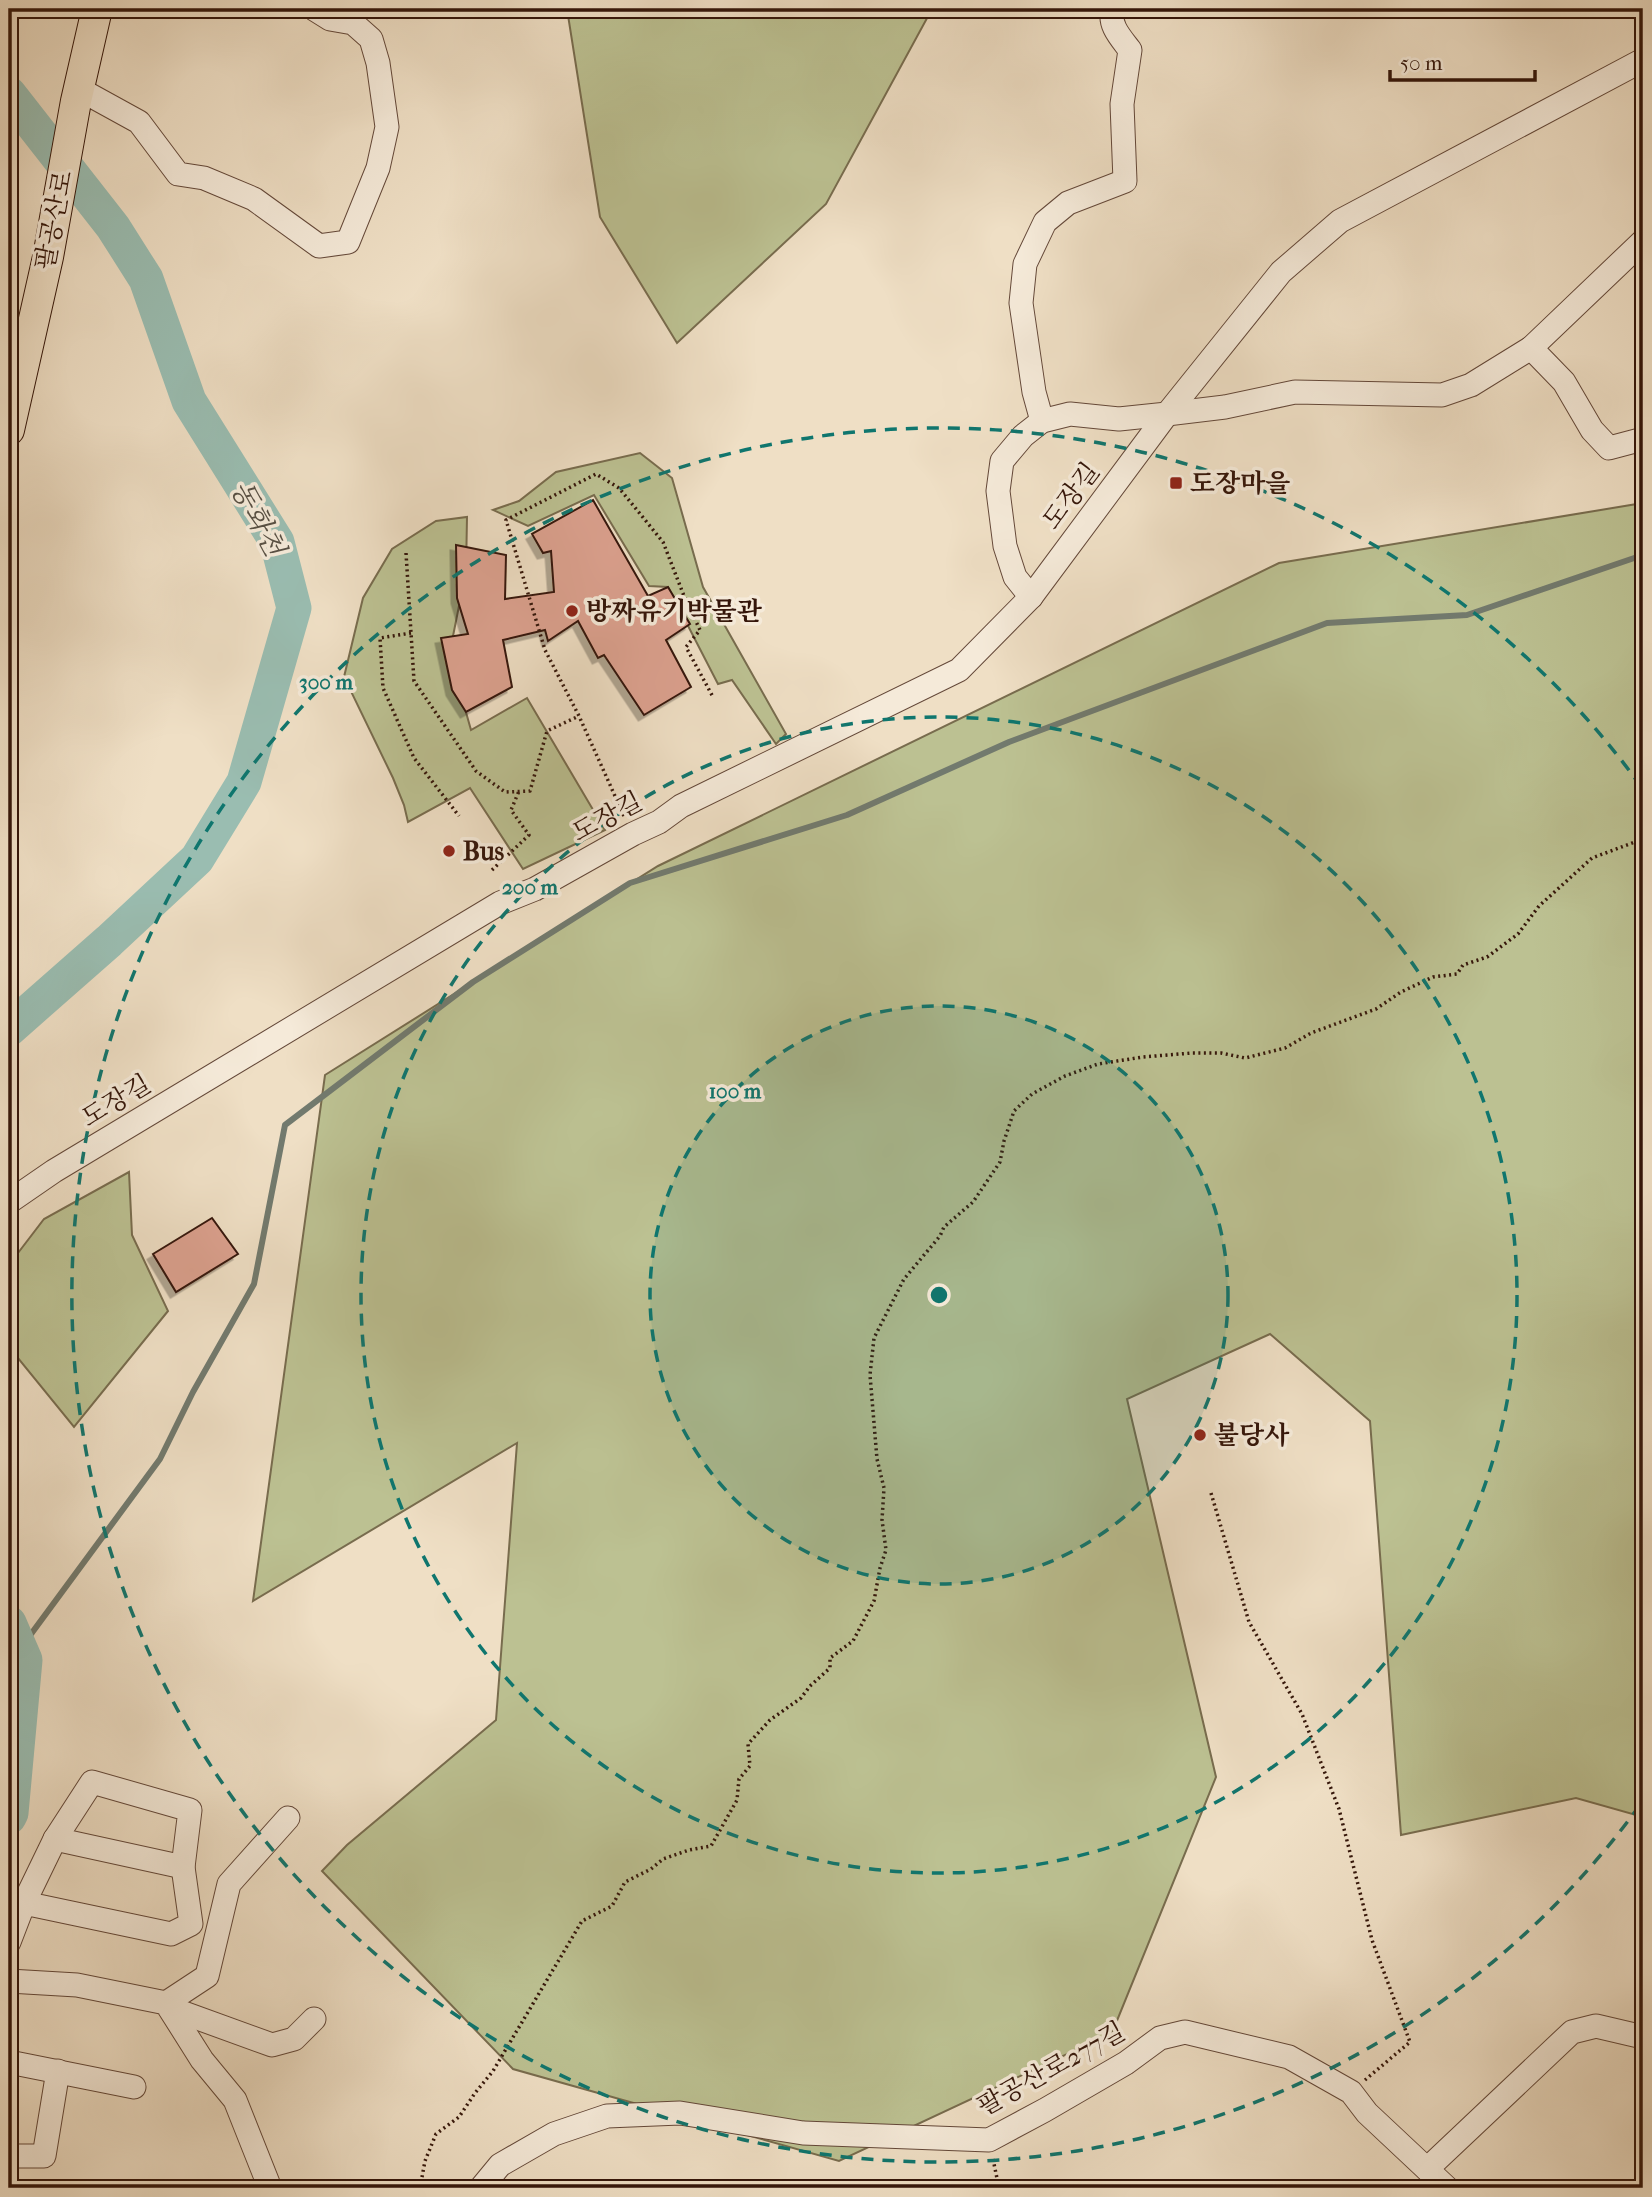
<svg xmlns="http://www.w3.org/2000/svg" width="1652" height="2197" viewBox="0 0 1652 2197" font-family="'IM FELL French Canon','Noto Serif KR',serif">
<defs>
<filter id="shadow"><feDropShadow dx="-5.5" dy="5.5" stdDeviation="0" flood-color="#0004"/></filter>
</defs>
<rect width="100%" height="100%" fill="#efdfc5"/>
<filter id="stains"><feTurbulence type="fractalNoise" baseFrequency=".00286" numOctaves="4"/><feColorMatrix values="0 0 0 0 .2 0 0 0 0 .09 0 0 0 0 .02 0 0 0 .5 -.17"/></filter>
<radialGradient id="worn" r=".72"><stop offset=".6" stop-color="#630" stop-opacity="0"/><stop offset="1" stop-color="#630" stop-opacity=".3"/></radialGradient>
<g fill="#bcc192" stroke="#786c4e" stroke-width="2">
<polygon points="567,9 932,9 826,204 677,343 600,217"/>
<polygon points="640,453 672,478 703,587 786,734 776,744 732,680 718,684 668,587 649,586 594,495 528,526 493,510 519,501 556,472"/>
<polygon points="1643,503 1643,1817 1576,1798 1401,1835 1370,1421 1270,1334 1127,1399 1216,1777 1112,2033 839,2161 513,2069 322,1871 347,1845 496,1720 517,1443 253,1601 325,1075 658,866 1279,563"/>
<polygon points="467,517 466,571 451,646 458,684 471,730 527,698 605,830 523,869 470,788 408,822 404,805 393,778 344,677 363,598 392,549 436,521"/>
<polygon points="129,1172 132,1235 168,1311 74,1427 13,1352 18,1311 18,1253 44,1219"/>
</g>
<g fill="none" stroke-linecap="round" stroke-linejoin="round">
<polyline stroke="#727a6e" stroke-width="6" points="20,1649 160,1459 193,1392 254,1284 285,1125 473,982 630,883 847,815 1009,742 1327,623 1467,615 1643,555"/>
<g stroke="#9abdb1" stroke-width="35">
<polyline points="9,94 113,227 146,279 189,401 277,542 294,608 244,782 197,859 109,941 9,1029"/>
<polyline points="9,1623 25,1660 11,1813 9,1817"/>
</g>
</g>
<g fill="#dca18f" stroke="#35160a" stroke-width="2" filter="url(#shadow)">
<polygon points="593,500 648,596 668,587 690,624 666,640 691,687 644,715 604,655 598,658 578,621 548,641 545,630 503,640 512,687 466,712 452,690 441,638 468,634 457,598 456,545 506,555 505,599 554,592 551,551 543,553 532,534"/>
<polygon points="212,1218 238,1254 176,1292 153,1254"/>
</g>
<g fill="none" stroke-linecap="round" stroke-linejoin="round">
<defs>
<g id="minor">
<polyline points="79,89 139,122 178,174 204,178 254,199 319,246 348,242 378,168 387,127 378,63 371,39 353,23 330,19 314,9"/>
<polyline points="1531,348 1564,382 1592,430 1609,448 1643,439"/>
<path d="M1042,421L1034,392L1021,303L1025,264L1045,222L1068,203L1125,181L1122,104L1130,50C1121,38 1108,25 1113,9"/>
<polyline points="1031,597 1015,577 1005,546 998,491 1002,461 1023,436 1042,421 1070,414 1119,419 1167,414 1225,407 1295,392 1442,395 1471,385 1531,348 1643,241"/>
<polyline points="9,1202 54,1171 500,903 535,889 633,834 659,822 681,806 959,670 1031,597 1167,414 1281,272 1340,221 1643,60"/>
<polyline points="55,1839 183,1867"/>
<polyline points="9,1942 24,1903 55,1839 92,1782 190,1810 183,1867 191,1924 171,1934 24,1903"/>
<polyline points="9,1981 77,1985 166,2003 202,2060 235,2100 270,2188"/>
<polyline points="166,2003 207,1976 229,1884 288,1818"/>
<polyline points="170,2008 272,2045 294,2039 314,2019"/>
<polyline points="9,2062 134,2087"/>
<polyline points="9,2156 44,2156 58,2071"/>
<polyline points="1427,2169 1572,2032 1596,2026 1643,2037"/>
<polyline points="481,2188 500,2165 554,2134 607,2116 680,2113 803,2133 989,2140 1045,2110 1126,2063 1160,2038 1185,2032 1289,2057 1351,2092 1367,2113 1447,2188"/>
</g>
<polyline id="major" points="9,430 48,257 76,101 97,9"/>
</defs>
<use href="#minor" stroke="#644839" stroke-width="25"/>
<use href="#major" stroke="#35160a" stroke-width="32"/>
<g stroke="#35160a" stroke-width="3.5" stroke-dasharray="2 3.5" stroke-linecap="butt">
<polyline points="406,553 414,681 476,771 505,792 530,791 547,731 579,716"/>
<polyline points="411,633 380,638 383,688 414,758 459,816"/>
<polyline points="624,816 579,716 545,650 506,520 596,474 619,488 663,542 684,596 700,630 686,647 713,697"/>
<polyline points="492,870 529,835 511,810 519,791"/>
<polyline points="1211,1493 1249,1622 1302,1714 1339,1809 1372,1940 1410,2042 1365,2080"/>
<polyline points="993,2159 999,2188"/>
<polyline points="420,2188 425,2161 436,2134 459,2117 475,2093 493,2071 582,1921 612,1906 625,1882 651,1869 663,1859 689,1850 711,1846 737,1800 739,1779 750,1766 748,1744 770,1720 801,1698 810,1686 830,1668 830,1658 853,1641 874,1601 880,1568 886,1550 882,1520 884,1488 877,1459 870,1375 874,1338 904,1279 940,1236 944,1227 973,1202 1000,1162 1004,1141 1014,1111 1032,1094 1065,1076 1098,1064 1143,1057 1192,1053 1221,1053 1245,1058 1285,1048 1311,1033 1376,1009 1401,992 1433,977 1457,974 1463,965 1487,957 1518,934 1539,906 1592,858 1643,839"/>
<polyline points="524,2188 534,2185 554,2188"/>
</g>
<use href="#minor" stroke="#f5ead9" stroke-width="23"/>
<use href="#major" stroke="#efdfc5" stroke-width="30"/>
</g>
<circle cx="939" cy="1295" r="289" fill="#0f766e" fill-opacity=".12"/>
<g fill="none" stroke="#0f766e" stroke-width="3.5" stroke-dasharray="12 9">
<circle cx="939" cy="1295" r="289"/>
<circle cx="939" cy="1295" r="578"/>
<path d="M1640 1805A867 867 0 1 1 1640 785"/>
</g>
<g fill="#8f2418" stroke="#f5ead9" stroke-width="2.5">
<rect x="1169" y="476" width="14" height="14" rx="3.5"/>
<circle cx="572" cy="611" r="7"/>
<circle cx="449" cy="851" r="7"/>
<circle cx="1200" cy="1435" r="7"/>
</g>
<g text-anchor="middle" dominant-baseline="central" stroke-width="7" stroke-linejoin="round" paint-order="stroke">
<g font-size="26" fill="#35160a" stroke="#f5ead9">
<text transform="translate(54 220) rotate(-79)">팔공산로</text>
<text transform="translate(1071 496) rotate(-53)">도장길</text>
<text transform="translate(607 817) rotate(-28)">도장길</text>
<text transform="translate(116 1101) rotate(-31)">도장길</text>
<text transform="translate(1051 2069) rotate(-29)">팔공산로277길</text>
</g>
<g font-size="26" font-weight="bold" fill="#35160a" stroke="#f5ead9" text-anchor="start">
<text x="1190" y="483">도장마을</text>
<text x="586" y="611">방짜유기박물관</text>
<text x="463" y="851">Bus</text>
<text x="1214" y="1435">불당사</text>
</g>
<g font-size="28" font-style="italic" fill="#585044" stroke="#f5ead9">
<text transform="translate(258 518) rotate(62)">동화천</text>
</g>
</g>
<circle cx="939" cy="1295" r="10" fill="#0f766e" stroke="#f5ead9" stroke-width="3.5"/>
<g font-size="21" text-anchor="middle" font-weight="bold" fill="#0f766e" stroke="#f5ead9" stroke-width="7" stroke-linejoin="round" paint-order="stroke">
<text x="326" y="689">300 m</text>
<text x="530" y="894">200 m</text>
<text x="735" y="1098">100 m</text>
</g>
<rect width="1652" height="2197" fill="none" stroke="#efdfc5" stroke-width="35"/>
<rect x="10" y="10" width="1631" height="2176" fill="none" stroke="#35160a" stroke-width="3.5"/>
<rect x="18" y="18" width="1617" height="2162" fill="none" stroke="#35160a" stroke-width="2"/>
<path d="M1390 70v10h145v-10" fill="none" stroke="#35160a" stroke-width="3.5"/>
<text x="1400" y="70" font-size="21" fill="#35160a" stroke="#f5ead9" stroke-width="5" paint-order="stroke">50 m</text>
<rect width="100%" height="100%" filter="url(#stains)"/>
<rect width="100%" height="100%" fill="url(#worn)"/>
</svg>
